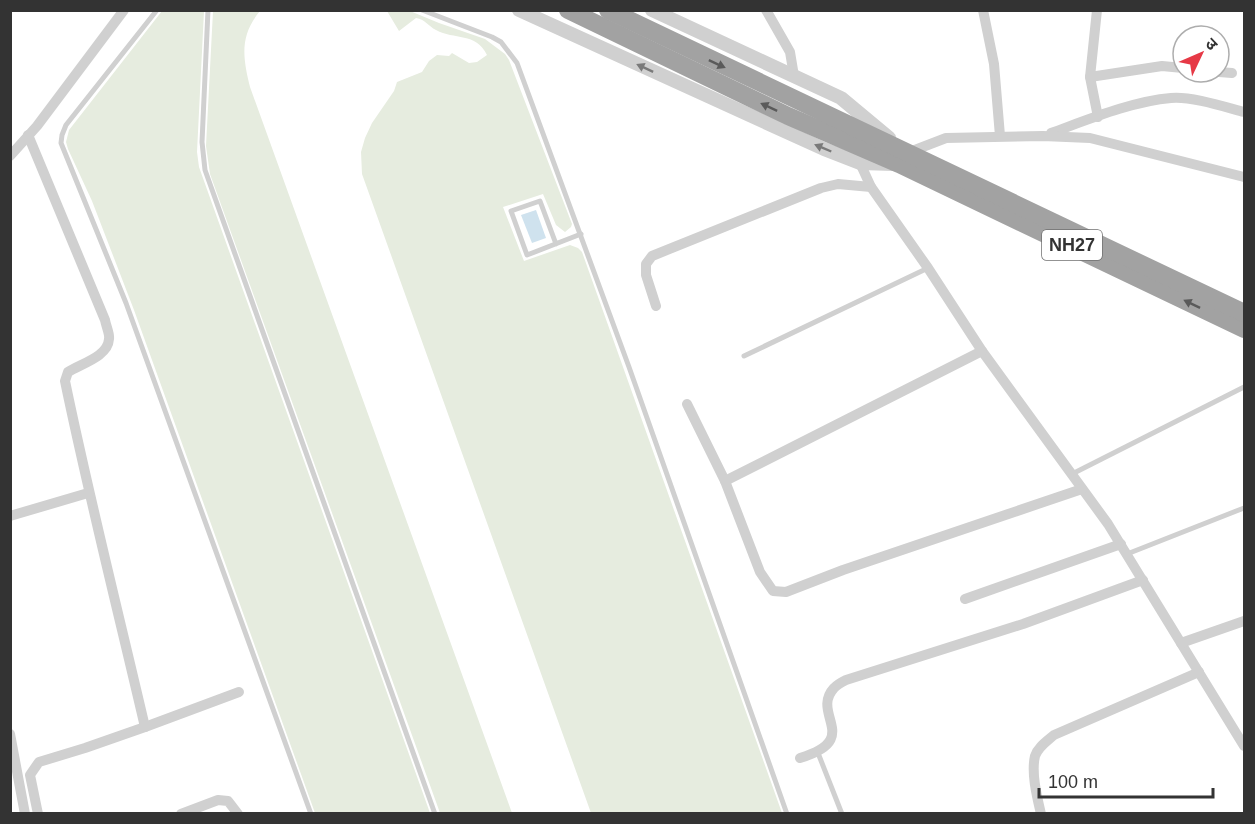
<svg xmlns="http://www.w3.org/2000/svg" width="1255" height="824" viewBox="0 0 1255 824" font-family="Helvetica,'Noto Sans Devanagari',sans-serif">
<rect width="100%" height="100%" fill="#fff"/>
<g fill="#e6ecdf">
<polygon points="162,11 204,11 197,152 199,167 430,813 315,813 134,310 92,201 68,149 66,142 69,130"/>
<path d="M213,11H260C239,36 243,58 250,87L512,813H440L210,174L206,146Z"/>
<path d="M387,11H410L439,23L485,39L505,54L509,60L572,224L571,227L565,232L556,225L543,194L503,207L524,261L570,245L578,248L582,252L782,813H591L362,174L361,152L365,138L372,123L394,91L397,82L422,72L429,61L437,55L449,56L452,53L469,63L477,62L487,55C476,32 454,40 436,30C428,26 425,19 416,18L399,31Z"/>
</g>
<polygon fill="#cfe2ee" points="536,210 546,238 532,243 521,215"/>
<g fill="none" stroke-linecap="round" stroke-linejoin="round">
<g stroke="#d0d0d0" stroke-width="5">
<polyline points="157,10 66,125 62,135 61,143 126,303 311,814"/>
<polyline points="208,10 202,142 205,170 435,814"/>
<polyline points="422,10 492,37 501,42 517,63 629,367 787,814"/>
<polyline points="556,244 540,201 511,211 527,255 581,234"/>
<polyline points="744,356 928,268"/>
<polyline points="1072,474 1244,387"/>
<polyline points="1127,554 1244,508"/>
<polyline points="818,753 842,814"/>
</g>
<g stroke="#d0d0d0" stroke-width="10">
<polyline points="766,10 790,52 794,76"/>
<polyline points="983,10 994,64 1000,136"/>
<polyline points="1097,10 1090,77 1098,117"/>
<polyline points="1219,72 1232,73"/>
<polyline points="1090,77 1162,66 1183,68"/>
<path d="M1051,133C1087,120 1133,101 1171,98C1191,96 1225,107 1244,112"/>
<path d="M28,135L105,320C106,326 110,334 109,339C108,357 80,364 68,372L65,381C89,497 118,611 145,727L85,748L39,762L30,775L38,814"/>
<polyline points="907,153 946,138 1043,136 1090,138 1244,177"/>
<polyline points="10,156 37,126 124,10"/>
<polyline points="860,163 871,187 928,268 982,351 1108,524 1244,746"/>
<polyline points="656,306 646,275 646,264 652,256 821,188 838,184 871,187"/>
<polyline points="687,404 725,481 760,572 773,591 786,592 843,570 1082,489"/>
<polyline points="725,481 982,351"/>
<polyline points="10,516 88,493"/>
<polyline points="965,599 1121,544"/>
<polyline points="1181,643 1244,621"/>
<polyline points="145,727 239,692"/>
<polyline points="10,734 25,814"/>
<path d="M800,758C863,739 810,714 834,688C837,685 842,682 846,680L1023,624L1143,580"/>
<polyline points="181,814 218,800 228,801 238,814"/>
<path d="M1041,814C1037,797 1031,773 1035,756C1038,747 1047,741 1054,735L1199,672"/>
</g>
<g stroke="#d0d0d0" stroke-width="14">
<polyline points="519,10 824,149 860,163 894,164"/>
<polyline points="652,10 841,98 889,138"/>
</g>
<g stroke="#a2a2a2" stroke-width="18">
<polyline points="568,10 788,116 899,164 1244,329"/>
<polyline points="608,10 1244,313"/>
</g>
</g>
<defs><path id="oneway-solid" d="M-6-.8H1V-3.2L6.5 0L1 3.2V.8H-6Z" transform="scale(1.5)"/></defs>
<g fill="#5a5a5a">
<use href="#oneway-solid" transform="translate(717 64) rotate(25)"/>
<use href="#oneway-solid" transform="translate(769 107) rotate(-155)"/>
<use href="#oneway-solid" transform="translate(1192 304) rotate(-154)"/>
</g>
<g fill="#7a7a7a">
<use href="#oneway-solid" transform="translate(645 68) rotate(-155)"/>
<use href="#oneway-solid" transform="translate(823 148) rotate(-157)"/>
</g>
<g text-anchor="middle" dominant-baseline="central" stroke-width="6" stroke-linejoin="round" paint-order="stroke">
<rect fill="#fff" stroke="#707070" stroke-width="1.5" x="1042" y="230" width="60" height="30" rx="4.5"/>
<g font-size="18" font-weight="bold" fill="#333">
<text x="1072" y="245">NH27</text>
</g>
</g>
<rect width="1255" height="824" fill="none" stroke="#333333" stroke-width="24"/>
<g transform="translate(1201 54) rotate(46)"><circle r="28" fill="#ffffff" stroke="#adadad" stroke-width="1.5"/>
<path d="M0-4.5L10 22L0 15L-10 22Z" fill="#e63946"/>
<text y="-9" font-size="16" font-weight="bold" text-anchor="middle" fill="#333333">उ</text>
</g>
<path d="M1039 788v9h174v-9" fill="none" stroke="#333333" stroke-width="3"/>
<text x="1048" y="788" font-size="18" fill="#333333" stroke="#ffffff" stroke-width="4.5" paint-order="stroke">100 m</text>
</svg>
